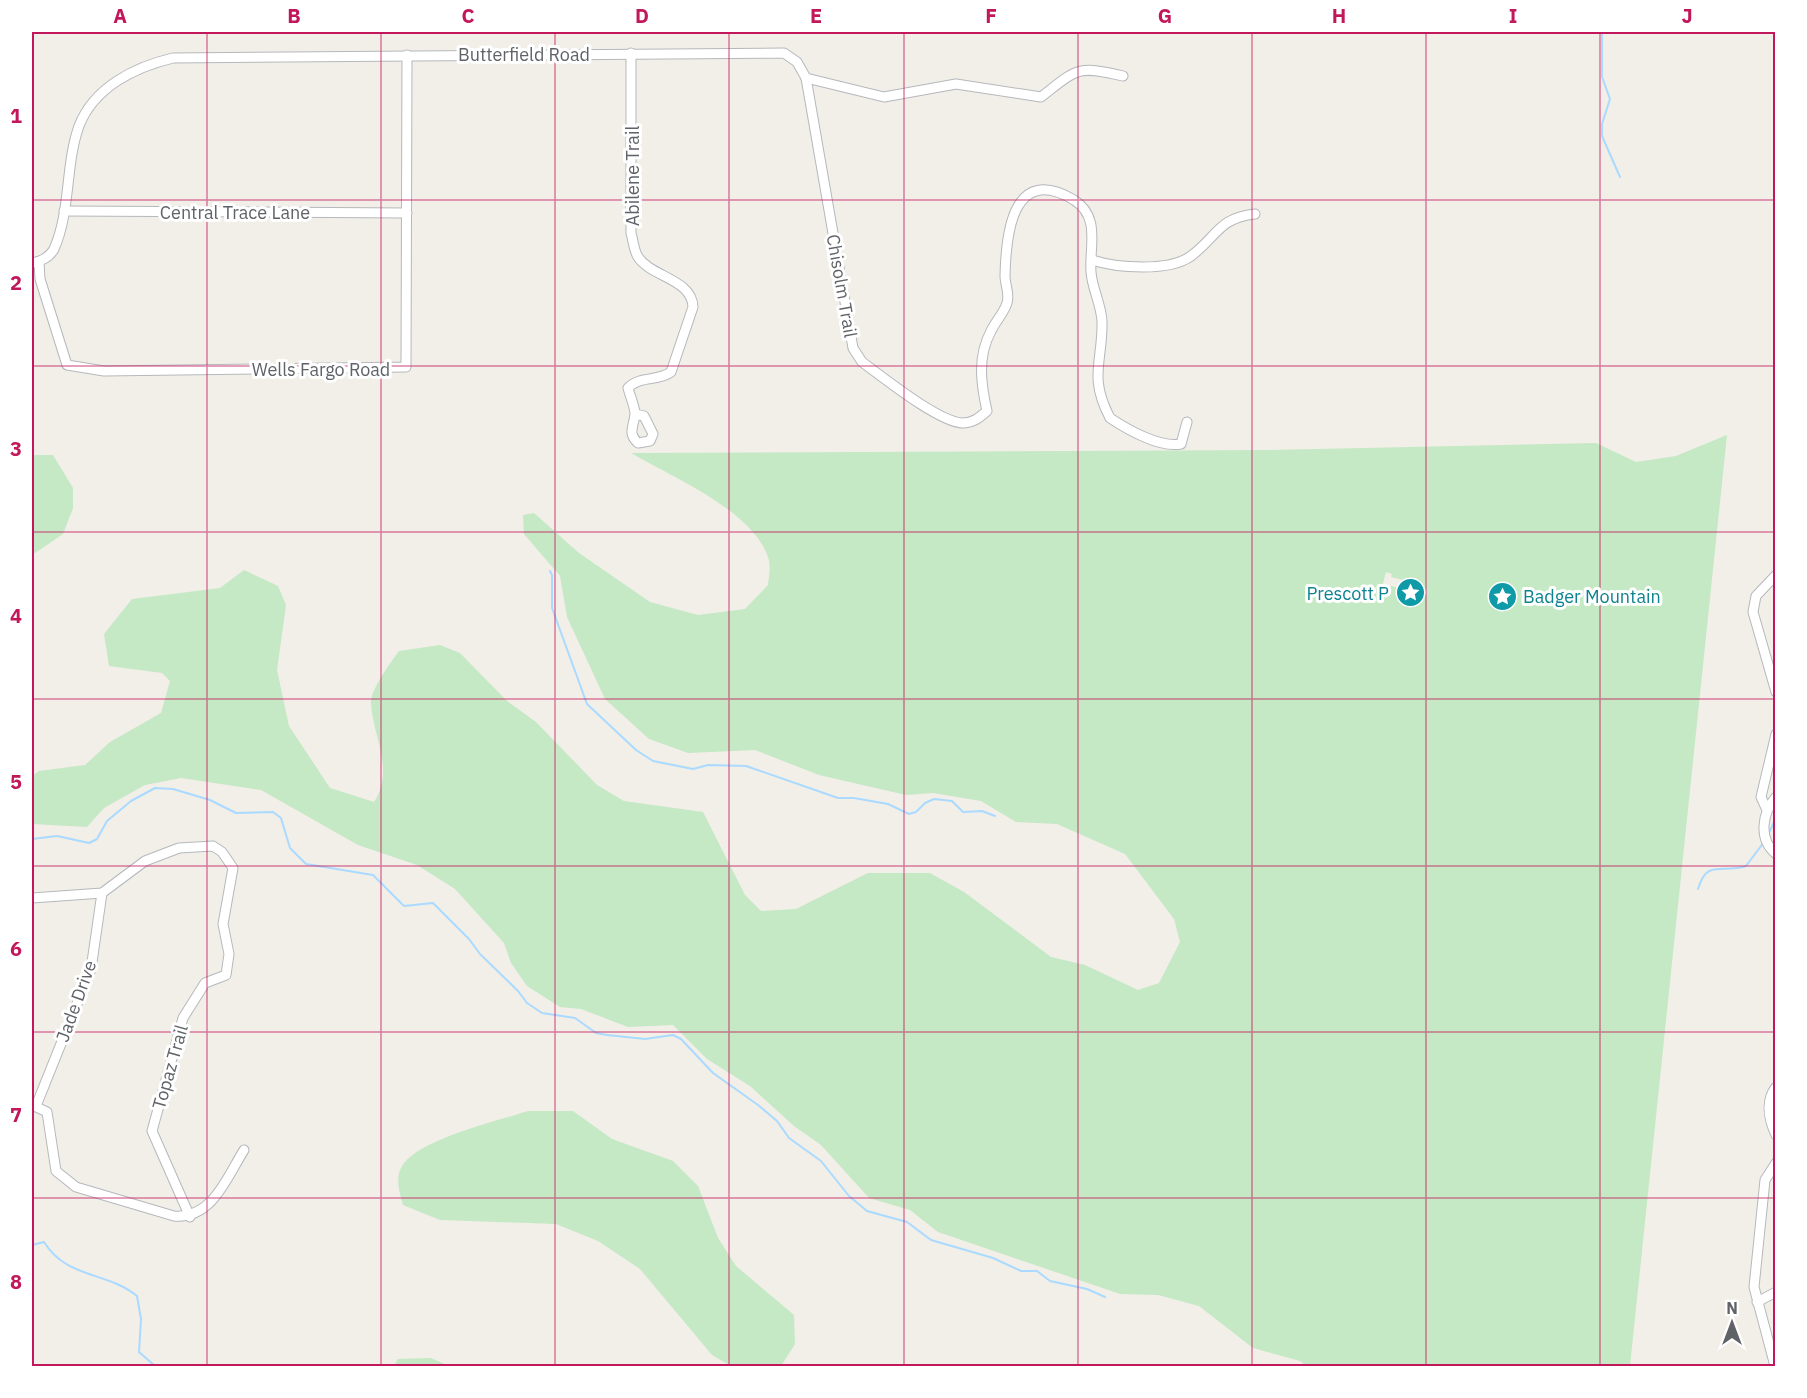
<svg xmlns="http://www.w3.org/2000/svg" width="1807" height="1398" viewBox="0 0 1807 1398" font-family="'IBM Plex Sans',sans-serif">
<rect width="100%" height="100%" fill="#f1efe8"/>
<g fill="#c5e8c5" fill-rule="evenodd">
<path d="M1727,435L1630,1366H1306L1300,1361L1253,1348L1199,1306L1158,1295L1120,1294L938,1232L910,1210L869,1198L821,1145L794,1126L750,1086L707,1059L673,1025L628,1027L581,1009L560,1007L527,986L511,963L504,943L455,889L417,865L358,845L261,790L181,778L145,785L104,808L87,827L32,824V776L39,771L85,765L110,742L161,713L170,681L162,673L109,666L104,634L132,599L220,588L244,570L278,586L286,605L277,670L289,726L330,788L374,802C395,770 373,737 371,704C370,690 391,662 399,651L440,645L460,653L507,701L536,722L597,785L624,801L703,812L745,895L761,911L796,909L868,873H930L964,892L1051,957L1085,965L1138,990L1159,983L1180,942L1174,919L1125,854L1057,824L1016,822L981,801L933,793L906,795L819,775L755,750L688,753L649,739L605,699L567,617L560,576L524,534L523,515L534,513L579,553L650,602L698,615L745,609L768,585C769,577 771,565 768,557C752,510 672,477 631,453L1270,450L1596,443L1636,462L1676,456ZM1386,572L1392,574L1391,577L1423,585L1417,605L1401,601L1403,589L1391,586L1389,589L1382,587Z"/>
<polygon points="32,455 53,455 73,488 73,508 63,534 32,555"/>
<path d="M528,1111H573L612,1139L673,1161L698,1186L718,1238L736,1266L794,1315L795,1344L781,1366H731L712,1355L640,1269L598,1241L556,1224L440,1220L403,1205C400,1194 395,1179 401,1168C414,1140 498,1121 528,1111Z"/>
<polygon points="431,1358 449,1366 394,1366 398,1359"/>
</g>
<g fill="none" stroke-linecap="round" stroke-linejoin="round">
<g stroke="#aadaff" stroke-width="2">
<polyline points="1602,32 1602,77 1610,99 1602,124 1602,136 1620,177"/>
<polyline points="550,571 552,575 552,608 587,704 636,750 653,761 693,769 708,765 746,766 838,798 854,798 888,804 909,814 916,812 925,803 934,799 952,801 963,812 982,811 995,816"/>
<polyline points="1768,835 1776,818"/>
<polyline points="32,839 57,836 89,843 97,839 107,821 131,801 155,788 173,789 210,800 236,813 273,812 281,818 290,848 306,864 373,875 404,906 433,903 469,939 480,954 518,991 527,1003 542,1013 575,1018 596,1033 607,1035 645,1039 673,1035 681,1039 713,1073 758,1105 777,1121 789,1138 821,1161 849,1196 867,1211 907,1222 931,1240 993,1258 1021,1271 1037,1271 1050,1281 1087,1289 1105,1297"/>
<path d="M1698,889C1707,858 1722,874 1746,866L1764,842"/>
<path d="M32,1245L44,1242C67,1279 106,1271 137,1296L141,1319L139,1352L155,1366"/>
</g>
<defs>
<g id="minor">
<path d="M631,53V233C633,240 634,251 638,257C651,277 692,279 693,307L671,372C657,382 641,375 628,388C630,396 635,407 635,414C634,426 627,433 638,443L650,441L653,434L644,416L635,414"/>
<path d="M806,78L853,348L862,362C883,377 937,421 962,423C973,423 979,418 987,411C981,384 977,357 991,331C995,322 1004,313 1007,303C1010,294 1005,285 1005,276C1006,232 1013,164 1074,200C1101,217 1089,247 1091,272C1092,288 1101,304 1102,321C1103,362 1088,376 1110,418C1128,430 1160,448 1181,444L1187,422"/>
<polyline points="64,211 407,213"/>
<path d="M1092,260C1117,268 1169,272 1191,256C1218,236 1218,218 1255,214"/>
<polyline points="39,262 40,279 67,365 104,371 406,367 407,55"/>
<path d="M32,263C40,262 50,257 54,249C71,211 65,165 79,126C94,87 135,67 173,58L784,53L797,62L806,78L884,97L956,84L1041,97C1077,69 1076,65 1123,76"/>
<polyline points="1776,575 1756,596 1753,612 1776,692"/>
<path d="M1776,797C1762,813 1758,839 1776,854"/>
<polyline points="1766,808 1761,797 1776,734"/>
<polyline points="32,898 102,893 145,861 179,848 213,846 222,852 233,868 223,924 229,954 226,975 205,983 183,1018 152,1131 190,1217"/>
<path d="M1776,1087C1765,1101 1769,1120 1776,1135"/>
<path d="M32,1105L47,1112L56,1171L76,1187L174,1216C212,1219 226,1179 244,1150"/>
<polyline points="36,1106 91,969 102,893"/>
<polyline points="1757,1302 1776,1292"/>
<polyline points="1775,1366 1754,1287 1765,1180 1776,1163"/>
</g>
</defs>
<use href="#minor" stroke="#b5b8bc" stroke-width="11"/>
<use href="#minor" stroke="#fff" stroke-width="9"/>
</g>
<path fill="none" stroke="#c2185b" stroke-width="1.5" stroke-opacity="0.55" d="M207,32V1366M381,32V1366M555,32V1366M729,32V1366M904,32V1366M1078,32V1366M1252,32V1366M1426,32V1366M1600,32V1366M32,200H1776M32,366H1776M32,532H1776M32,699H1776M32,866H1776M32,1032H1776M32,1198H1776"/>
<defs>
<symbol id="sight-disc" viewBox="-11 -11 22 22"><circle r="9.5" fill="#0f9aa8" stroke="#fff"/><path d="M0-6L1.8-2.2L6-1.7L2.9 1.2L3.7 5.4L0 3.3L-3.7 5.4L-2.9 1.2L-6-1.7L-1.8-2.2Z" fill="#fff"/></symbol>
</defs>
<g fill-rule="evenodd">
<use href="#sight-disc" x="1394" y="576" width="33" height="33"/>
<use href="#sight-disc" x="1486" y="580" width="33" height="33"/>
</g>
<g text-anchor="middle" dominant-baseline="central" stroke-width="6" stroke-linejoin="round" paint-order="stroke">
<g font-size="18" fill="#5f6368" stroke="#fff">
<text x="524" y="54">Butterfield Road</text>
<text transform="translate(632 176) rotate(-90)">Abilene Trail</text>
<text x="235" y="212">Central Trace Lane</text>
<text transform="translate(842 286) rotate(80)">Chisolm Trail</text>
<text x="321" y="369">Wells Fargo Road</text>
<text transform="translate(76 1001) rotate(-70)">Jade Drive</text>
<text transform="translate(170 1067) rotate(-74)">Topaz Trail</text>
</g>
<g font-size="18" fill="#0d838f" stroke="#fff" text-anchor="end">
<text x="1389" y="593">Prescott P</text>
<text x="1523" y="596" text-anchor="start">Badger Mountain</text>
</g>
</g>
<rect width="1807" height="1398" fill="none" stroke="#ffffff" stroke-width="66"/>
<g transform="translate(1732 1323)" stroke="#ffffff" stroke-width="4.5" paint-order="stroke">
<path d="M0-4.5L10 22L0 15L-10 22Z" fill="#5f6368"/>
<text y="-9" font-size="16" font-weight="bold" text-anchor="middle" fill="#5f6368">N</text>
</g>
<rect x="33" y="33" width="1741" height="1332" fill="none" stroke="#c2185b" stroke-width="2"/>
<g font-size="20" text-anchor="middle" font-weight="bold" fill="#c2185b">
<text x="120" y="23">A</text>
<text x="294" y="23">B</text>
<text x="468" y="23">C</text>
<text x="642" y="23">D</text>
<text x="816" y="23">E</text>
<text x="991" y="23">F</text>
<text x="1165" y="23">G</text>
<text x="1339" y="23">H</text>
<text x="1513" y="23">I</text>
<text x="1687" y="23">J</text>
<text x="16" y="123">1</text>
<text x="16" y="290">2</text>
<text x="16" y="456">3</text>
<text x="16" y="623">4</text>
<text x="16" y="789">5</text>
<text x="16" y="956">6</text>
<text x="16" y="1122">7</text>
<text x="16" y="1289">8</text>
</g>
</svg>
